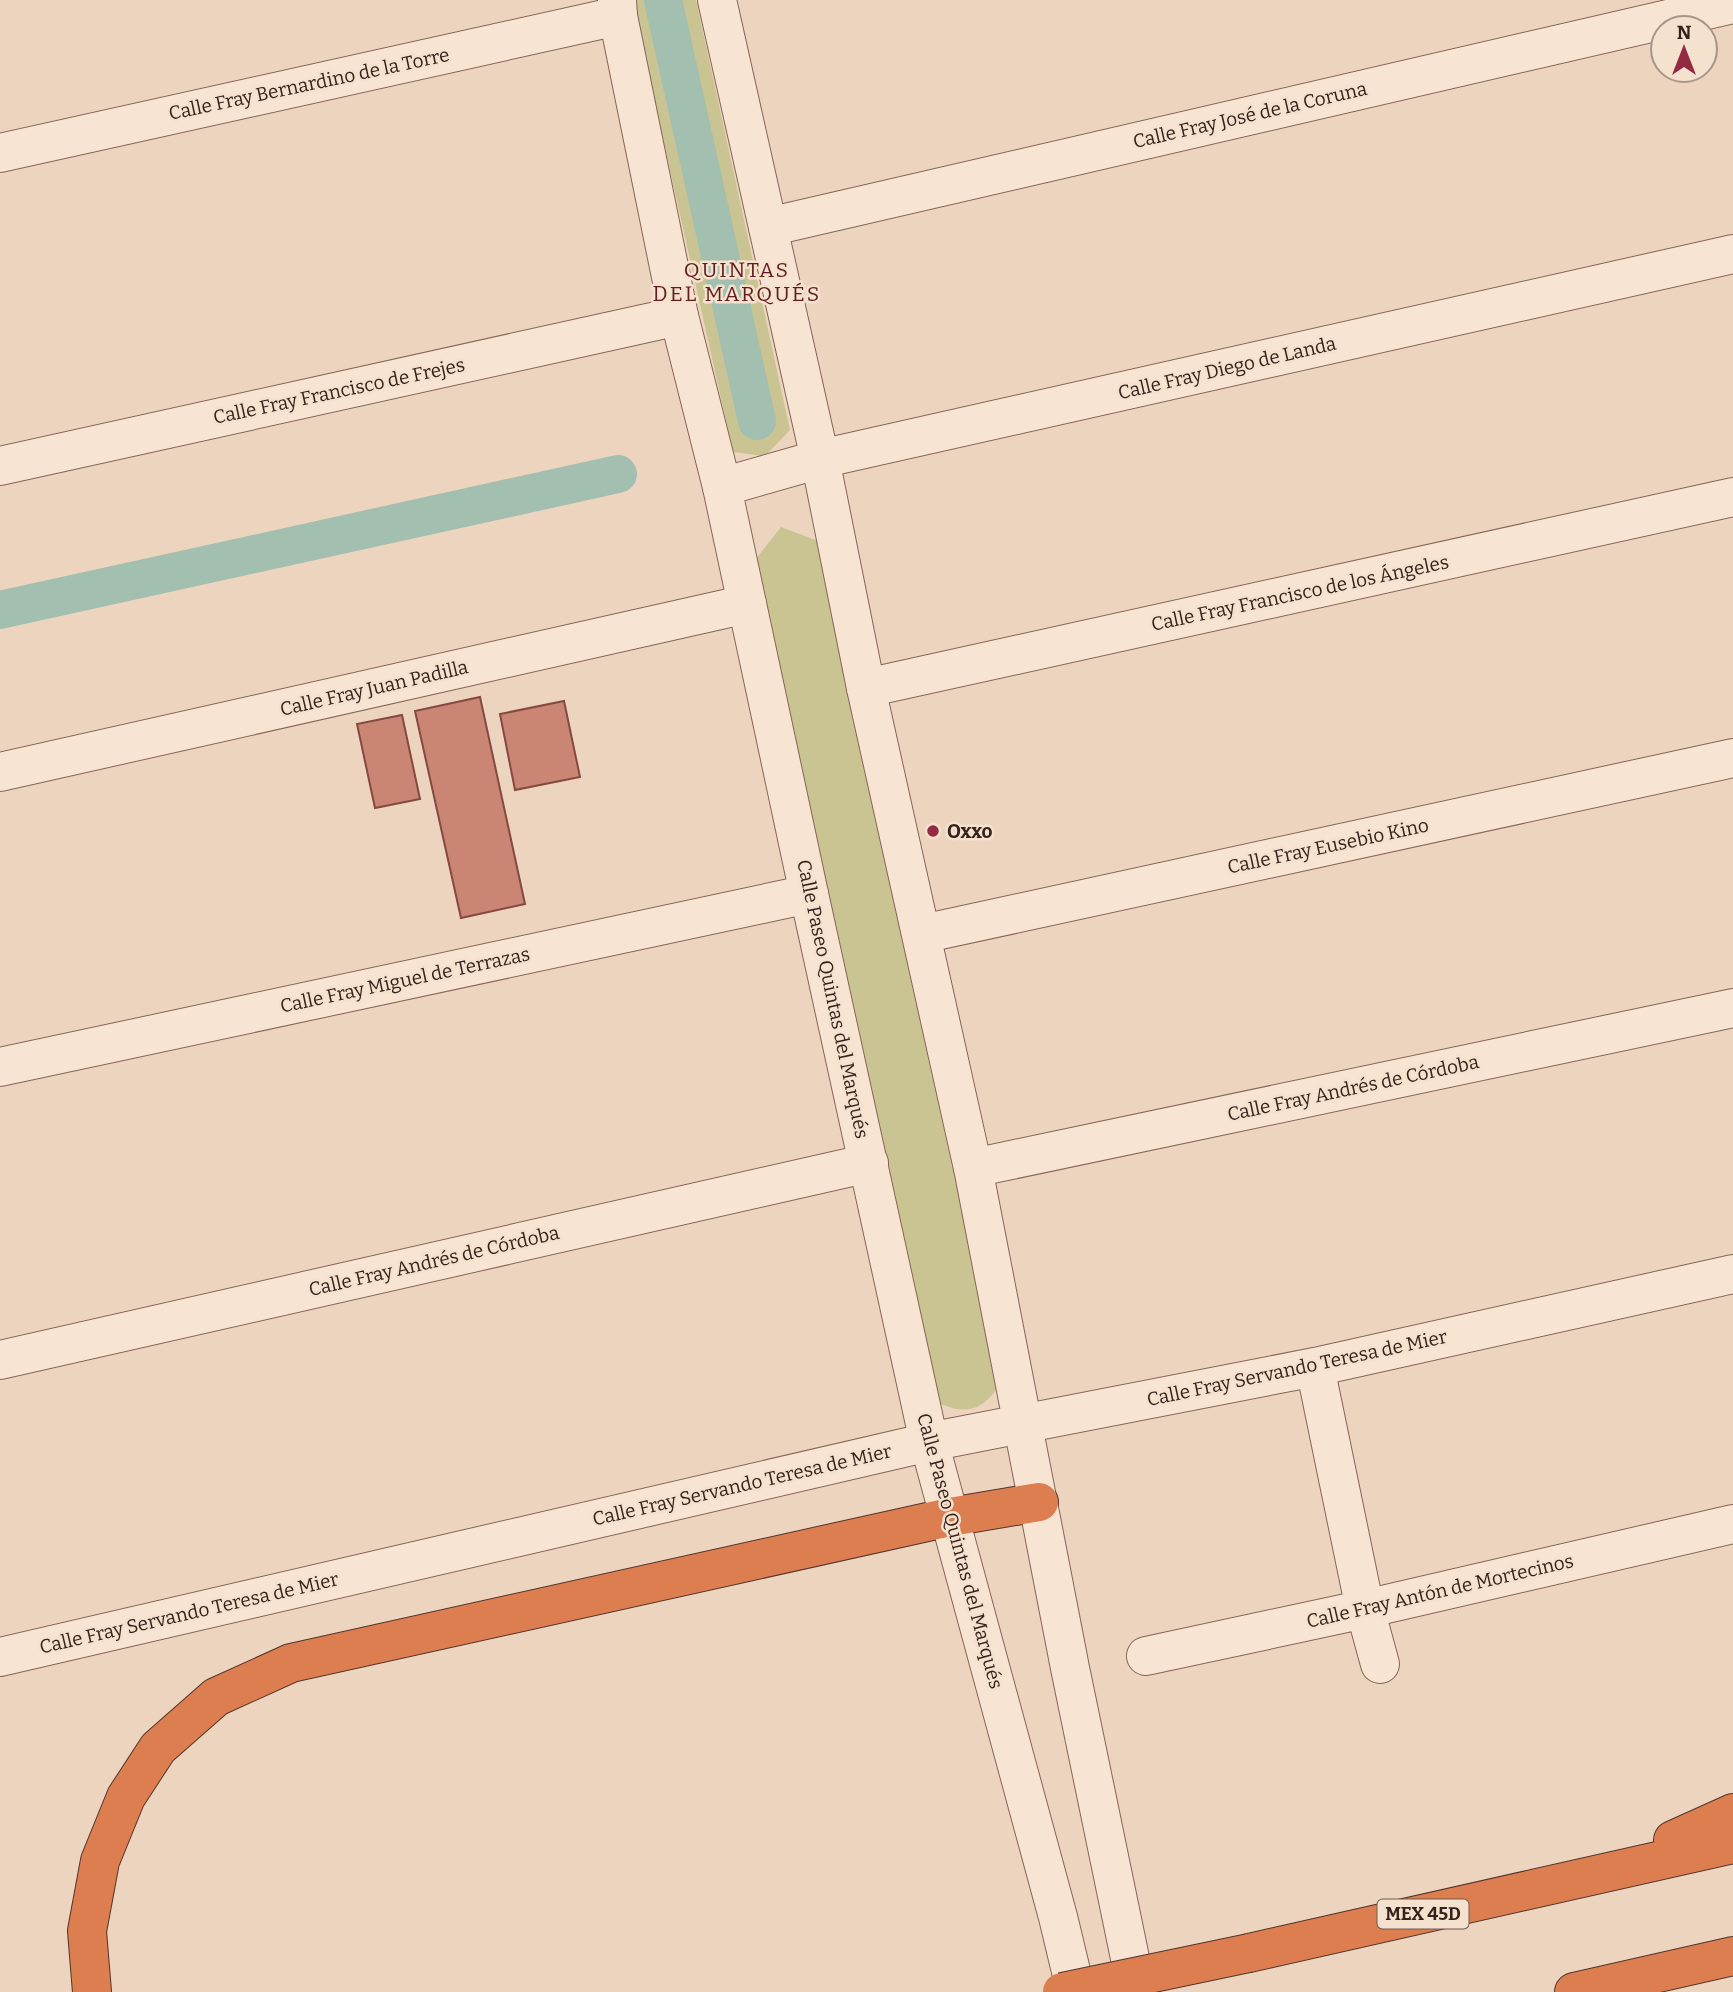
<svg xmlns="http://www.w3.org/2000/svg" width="1733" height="1992" viewBox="0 0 1733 1992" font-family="Bitter,serif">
<rect width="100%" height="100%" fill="#edd4bf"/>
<g fill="#cac493">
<polygon points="632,0 696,0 790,430 765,456 733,452"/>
<path d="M781,527L818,541L1003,1379C984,1412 966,1417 932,1400L755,560Z"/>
</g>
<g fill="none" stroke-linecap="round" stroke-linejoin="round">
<g stroke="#a2bfb0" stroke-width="38">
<polyline points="663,0 757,421"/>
<polyline points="0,610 618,474"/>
</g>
</g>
<g fill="#cb8575" stroke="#844a3e" stroke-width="2">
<polygon points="480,697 525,904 461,918 415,711"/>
<polygon points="564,701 580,777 515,790 500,714"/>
<polygon points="402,715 420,799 375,808 357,724"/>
</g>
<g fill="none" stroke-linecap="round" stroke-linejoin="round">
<defs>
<g id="minor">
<polyline points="617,0 618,16 679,316 722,487 809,894 929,1442 1058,1917 1076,1992"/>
<polyline points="717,0 820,459 866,688 973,1168 1070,1668 1137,1992"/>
<polyline points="0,153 618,16"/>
<polyline points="768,227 1733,4"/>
<polyline points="0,466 679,316"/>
<polyline points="722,487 820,459 1733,254"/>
<polyline points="866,688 1733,497"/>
<polyline points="0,772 747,604"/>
<polyline points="922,934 1733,758"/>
<polyline points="0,1067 809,894"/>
<polyline points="973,1168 1733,1008"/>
<polyline points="0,1360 869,1163"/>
<polyline points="1315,1367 1365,1609 1380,1664"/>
<polyline points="1146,1656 1365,1609 1733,1524"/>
<polyline points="0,1657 929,1442 1315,1367 1733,1274"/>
</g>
<g id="highway">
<polyline points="1673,1840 1733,1813"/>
<polyline points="1249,1953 1733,1844"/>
<polyline points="92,1992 87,1931 100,1861 126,1797 158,1748 216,1697 291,1663 950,1517 1039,1502"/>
<polyline points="1574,1992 1733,1956"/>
</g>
</defs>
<use href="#minor" stroke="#856558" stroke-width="40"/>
<use href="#highway" stroke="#52352c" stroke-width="40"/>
<use href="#minor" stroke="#f8e4d2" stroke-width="38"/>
<use href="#highway" stroke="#dc7e4f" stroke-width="38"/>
<defs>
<polyline id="highway-bridge" points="1062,1992 1249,1953"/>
</defs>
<use href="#highway-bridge" stroke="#52352c" stroke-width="40" stroke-linecap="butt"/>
<use href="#highway-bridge" stroke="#dc7e4f" stroke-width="38"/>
</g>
<circle fill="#932942" stroke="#f4e1ce" stroke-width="2.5" cx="933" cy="831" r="7"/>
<g text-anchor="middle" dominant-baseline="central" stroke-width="5" stroke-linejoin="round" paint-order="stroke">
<rect fill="#f4e1ce" stroke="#6e5b51" stroke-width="2" x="1377.5" y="1899.5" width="91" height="29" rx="5"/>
<g font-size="18" font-weight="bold" fill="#35221c">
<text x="1423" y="1914">MEX 45D</text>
</g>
<g font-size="19" fill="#35221c" stroke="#f4e1ce">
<text transform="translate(309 84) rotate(-12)">Calle Fray Bernardino de la Torre</text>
<text transform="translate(1250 115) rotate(-13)">Calle Fray José de la Coruna</text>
<text transform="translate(1227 368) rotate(-13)">Calle Fray Diego de Landa</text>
<text transform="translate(339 391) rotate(-12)">Calle Fray Francisco de Frejes</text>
<text transform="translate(1300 593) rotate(-12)">Calle Fray Francisco de los Ángeles</text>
<text transform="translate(374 688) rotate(-13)">Calle Fray Juan Padilla</text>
<text transform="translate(1328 846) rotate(-12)">Calle Fray Eusebio Kino</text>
<text transform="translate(405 980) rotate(-12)">Calle Fray Miguel de Terrazas</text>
<text transform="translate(833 999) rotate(78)">Calle Paseo Quintas del Marqués</text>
<text transform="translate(1353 1088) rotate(-12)">Calle Fray Andrés de Córdoba</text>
<text transform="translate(434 1261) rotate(-13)">Calle Fray Andrés de Córdoba</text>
<text transform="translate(1297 1368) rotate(-12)">Calle Fray Servando Teresa de Mier</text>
<text transform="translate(742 1485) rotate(-13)">Calle Fray Servando Teresa de Mier</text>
<text transform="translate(960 1551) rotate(75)">Calle Paseo Quintas del Marqués</text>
<text transform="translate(1440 1591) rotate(-13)">Calle Fray Antón de Mortecinos</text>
<text transform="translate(189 1613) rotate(-13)">Calle Fray Servando Teresa de Mier</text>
</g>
<g font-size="19" font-weight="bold" fill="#35221c" stroke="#f4e1ce" text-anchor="start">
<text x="947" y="831">Oxxo</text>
</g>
<g font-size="21" letter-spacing="2" fill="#601c1e" stroke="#f4e1ce">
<text x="737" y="270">QUINTAS<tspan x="737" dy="24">DEL MARQUÉS</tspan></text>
</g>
</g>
<g transform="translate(1684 49)"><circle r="33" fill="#f4e1ce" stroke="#a89587" stroke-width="2"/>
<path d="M0-5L12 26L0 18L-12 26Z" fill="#932942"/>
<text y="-10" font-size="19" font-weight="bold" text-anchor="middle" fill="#35221c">N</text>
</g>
</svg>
